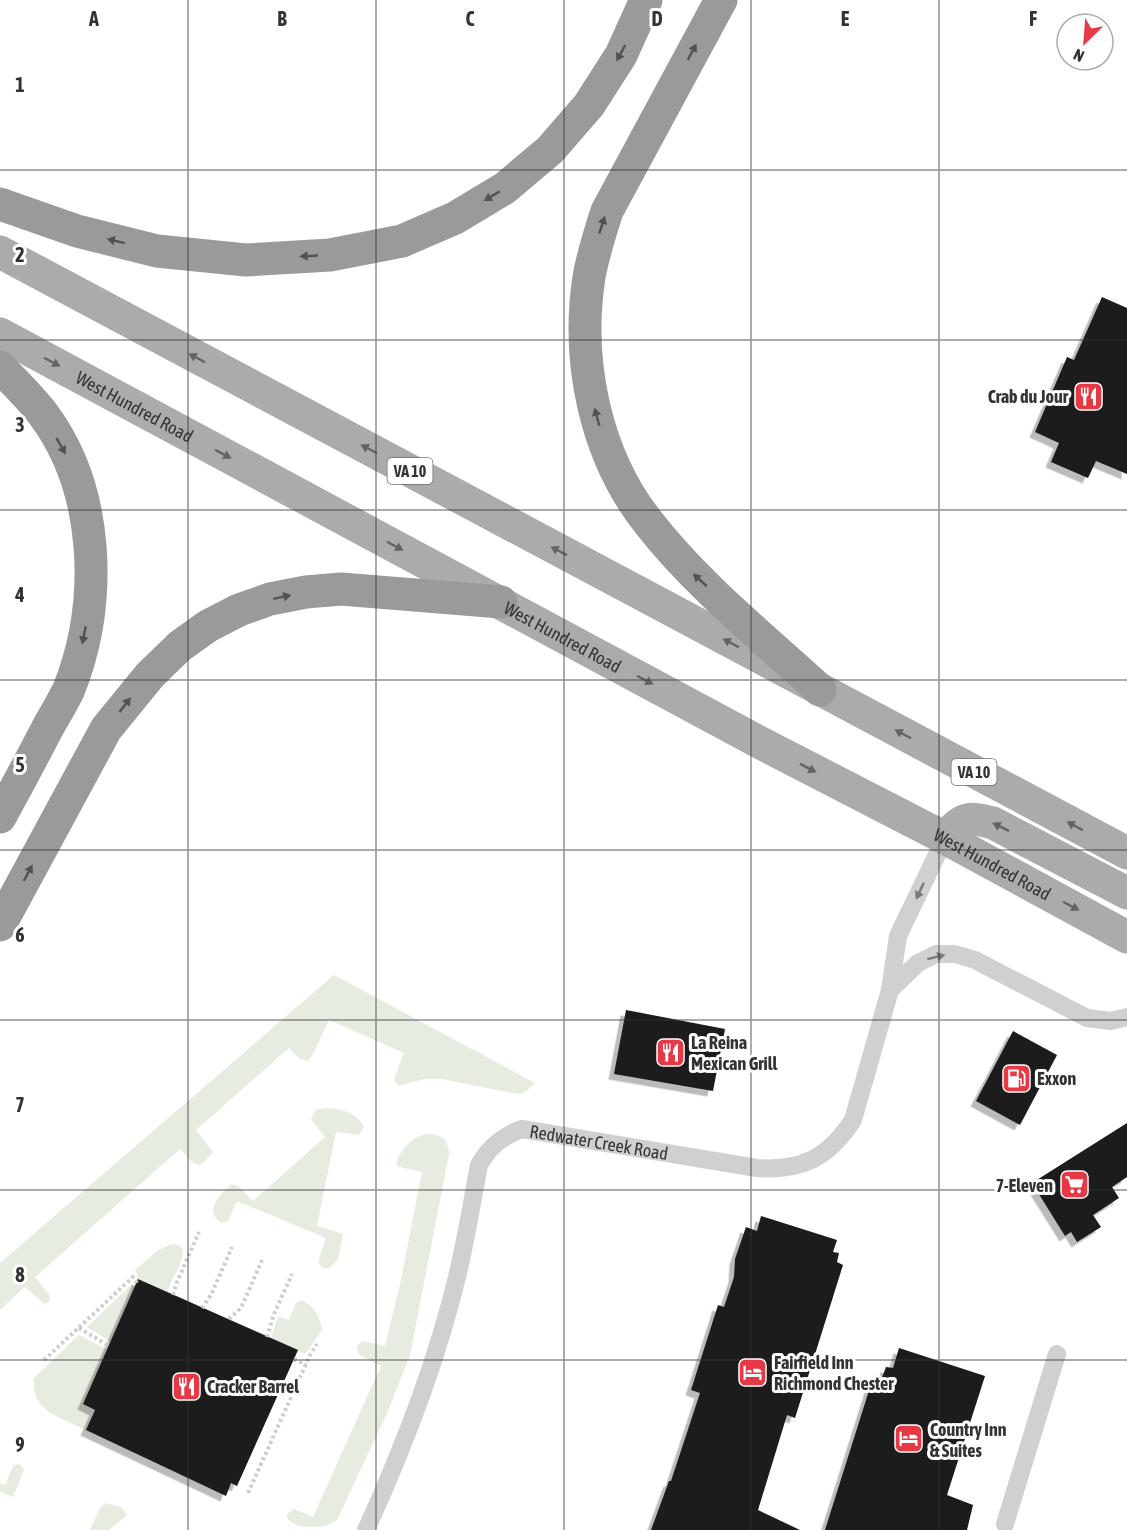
<svg xmlns="http://www.w3.org/2000/svg" width="1127" height="1530" viewBox="0 0 1127 1530" font-family="'Asap Condensed',sans-serif">
<defs>
<filter id="shadow"><feDropShadow dx="-5.5" dy="5.5" stdDeviation="0" flood-color="#0004"/></filter>
</defs>
<rect width="100%" height="100%" fill="#fff"/>
<g fill="#e6ecdf">
<polygon points="334,975 535,1083 525,1092 518,1094 442,1079 424,1079 398,1086 394,1079 404,1053 329,1020 313,1054 308,1061 300,1059 289,1048 196,1130 213,1152 202,1164 198,1165 192,1162 180,1149 35,1277 50,1296 49,1302 44,1304 25,1287 0,1310 0,1263"/>
<path d="M325,1108C340,1108 358,1113 364,1127L359,1135L336,1132L317,1226L343,1234L338,1259L329,1268H323L318,1262L326,1238L237,1201L228,1221L222,1223C202,1211 221,1193 232,1184L239,1187L253,1201L325,1137L311,1119L315,1110Z"/>
<path d="M427,1134C441,1134 449,1140 449,1154L410,1355L387,1413L337,1520C327,1530 285,1530 287,1514L294,1509L313,1517L381,1366L358,1354L357,1346L362,1341L385,1346L401,1280L422,1172L399,1167L396,1164C400,1149 412,1137 427,1134Z"/>
<path d="M171,1244H176L182,1248C186,1263 170,1277 168,1292L139,1279L135,1270L157,1251Z"/>
<polygon points="132,1284 135,1289 111,1342 87,1327"/>
<path d="M301,1300C314,1305 320,1317 322,1330L305,1354L271,1338L278,1316L289,1320L296,1303Z"/>
<path d="M79,1335L108,1350L83,1404L95,1410L86,1430C60,1417 31,1412 34,1378Z"/>
<polygon points="17,1464 21,1465 24,1470 13,1497 0,1491 0,1483 5,1485 13,1466"/>
<polygon points="106,1503 121,1507 126,1513 125,1517 109,1530 90,1530 100,1508"/>
</g>
<g fill="#1a1a1a" filter="url(#shadow)">
<polygon points="1102,297 1127,308 1127,474 1096,461 1088,478 1051,462 1059,443 1035,432 1067,357 1074,360"/>
<polygon points="626,1010 725,1029 713,1091 614,1074"/>
<polygon points="1013,1031 1057,1055 1020,1125 976,1101"/>
<polygon points="1127,1123 1127,1177 1112,1187 1119,1198 1093,1215 1101,1227 1077,1242 1071,1232 1065,1236 1032,1183"/>
<polygon points="761,1216 837,1240 833,1252 839,1253 837,1262 843,1265 795,1418 787,1415 758,1510 800,1530 651,1530 669,1481 671,1481 700,1393 691,1390 718,1305 724,1307 734,1277 735,1259 746,1227 757,1231"/>
<polygon points="138,1279 298,1350 237,1486 231,1483 226,1496 86,1430 95,1410 83,1404"/>
<polygon points="899,1348 985,1376 947,1495 973,1505 967,1530 825,1530 872,1381 880,1383 886,1367 893,1368"/>
</g>
<g fill="none" stroke-linecap="round" stroke-linejoin="round">
<g stroke="#cdcdcd" stroke-width="4" stroke-dasharray="3 3" stroke-linecap="butt">
<polyline points="173,1295 177,1282 199,1232"/>
<polyline points="202,1308 211,1295 232,1247"/>
<polyline points="229,1319 241,1308 262,1260"/>
<polyline points="79,1328 109,1346"/>
<polyline points="267,1337 274,1314 292,1274"/>
<polyline points="294,1359 306,1365"/>
<polyline points="44,1360 133,1277 137,1283"/>
<polyline points="248,1493 310,1355 317,1344"/>
</g>
<g stroke="#d0d0d0" stroke-width="18">
<polyline points="890,990 918,963 936,954 955,954 975,960 1087,1018 1111,1021 1127,1017"/>
<polyline points="1005,1524 1057,1354"/>
<path id="s1" d="M366,1530C403,1449 436,1364 457,1277C466,1240 472,1202 479,1165C489,1147 502,1136 522,1129L757,1168C802,1171 828,1158 853,1120L890,990L898,936L945,838"/>
</g>
<g stroke="#ababab" stroke-width="33">
<polyline points="0,252 1127,853"/>
<path id="s2" d="M0,334L757,741L945,838L1127,937"/>
<path d="M945,838C963,818 966,816 993,823L1127,893"/>
</g>
<g stroke="#9a9a9a" stroke-width="33">
<path d="M721,0L607,211C600,233 593,254 589,277C576,361 595,455 648,522C697,585 761,636 820,690"/>
<polyline points="0,204 77,231 157,251 246,260 330,255 402,241 455,218 505,188 550,150 589,105 621,55 646,0"/>
<path d="M0,367C14,382 30,397 43,414C100,490 103,603 69,689C63,702 54,716 47,729C32,758 16,788 0,817"/>
<polyline points="0,925 106,729 150,675 180,646 208,626 239,610 270,599 306,592 341,589 501,602"/>
</g>
</g>
<defs><path id="oneway-solid" d="M-6-.8H1V-3.2L6.5 0L1 3.2V.8H-6Z" transform="scale(1.5)"/></defs>
<g fill="#525252">
<use href="#oneway-solid" transform="translate(692 52) rotate(-62)"/>
<use href="#oneway-solid" transform="translate(621 53) rotate(118)"/>
<use href="#oneway-solid" transform="translate(492 196) rotate(149)"/>
<use href="#oneway-solid" transform="translate(602 225) rotate(-72)"/>
<use href="#oneway-solid" transform="translate(116 241) rotate(-166)"/>
<use href="#oneway-solid" transform="translate(309 256) rotate(177)"/>
<use href="#oneway-solid" transform="translate(597 417) rotate(-105)"/>
<use href="#oneway-solid" transform="translate(61 446) rotate(60)"/>
<use href="#oneway-solid" transform="translate(700 580) rotate(-138)"/>
<use href="#oneway-solid" transform="translate(282 597) rotate(-12)"/>
<use href="#oneway-solid" transform="translate(84 635) rotate(101)"/>
<use href="#oneway-solid" transform="translate(125 705) rotate(-52)"/>
<use href="#oneway-solid" transform="translate(28 873) rotate(-62)"/>
</g>
<g fill="#636363">
<use href="#oneway-solid" transform="translate(197 358) rotate(-152)"/>
<use href="#oneway-solid" transform="translate(52 362) rotate(28)"/>
<use href="#oneway-solid" transform="translate(369 449) rotate(-152)"/>
<use href="#oneway-solid" transform="translate(223 454) rotate(28)"/>
<use href="#oneway-solid" transform="translate(395 546) rotate(28)"/>
<use href="#oneway-solid" transform="translate(559 551) rotate(-152)"/>
<use href="#oneway-solid" transform="translate(731 643) rotate(-152)"/>
<use href="#oneway-solid" transform="translate(645 680) rotate(28)"/>
<use href="#oneway-solid" transform="translate(903 734) rotate(-152)"/>
<use href="#oneway-solid" transform="translate(808 768) rotate(27)"/>
<use href="#oneway-solid" transform="translate(1075 826) rotate(-152)"/>
<use href="#oneway-solid" transform="translate(1001 827) rotate(-154)"/>
<use href="#oneway-solid" transform="translate(1071 906) rotate(28)"/>
</g>
<g fill="#7a7a7a">
<use href="#oneway-solid" transform="translate(920 891) rotate(115)"/>
<use href="#oneway-solid" transform="translate(936 957) rotate(-14)"/>
</g>
<path fill="none" stroke="#333" stroke-width="1.5" stroke-opacity="0.55" d="M188,0V1530M376,0V1530M564,0V1530M751,0V1530M939,0V1530M0,170H1127M0,340H1127M0,510H1127M0,680H1127M0,850H1127M0,1020H1127M0,1190H1127M0,1360H1127"/>
<defs>
<symbol id="restaurant-square" viewBox="-11 -11 22 22"><rect x="-9" y="-9" width="18" height="18" rx="4" fill="#e63946" stroke="#fff"/><path d="M-5-6h1v4h1v-4h1v4h1v-4h1v5L-1.5 .5V6h-2V.5L-5-1ZM5-6V6H3V1.5H1.5Q1.5-4 5-6Z" fill="#fff"/></symbol>
<symbol id="fuel-square" viewBox="-11 -11 22 22"><rect x="-9" y="-9" width="18" height="18" rx="4" fill="#e63946" stroke="#fff"/><path d="M-5.5-6h7V0h2V4h1.3V-2.5L3-4.5l.8-.8L6-3V5H2.5V1h-1V6h-7ZM-4.2-4.7v3.2H.2V-4.7Z" fill="#fff"/></symbol>
<symbol id="supermarket-square" viewBox="-11 -11 22 22"><rect x="-9" y="-9" width="18" height="18" rx="4" fill="#e63946" stroke="#fff"/><path d="M-6-5.5h2.5l.6 2H6L4.5 2H-2.5L-4.4-4H-6ZM-1.5 3.2a1.3 1.3 0 1 0 .1 0ZM3 3.2a1.3 1.3 0 1 0 .1 0Z" fill="#fff"/></symbol>
<symbol id="hotel-square" viewBox="-11 -11 22 22"><rect x="-9" y="-9" width="18" height="18" rx="4" fill="#e63946" stroke="#fff"/><path d="M-6-4.5h1.5V1H6V5H4.5V3h-9V5H-6ZM-4 0a1.8 1.8 0 1 1 3.6 0ZM.5 0V-2.5h3Q6-2.5 6 0Z" fill="#fff"/></symbol>
</defs>
<g fill-rule="evenodd">
<use href="#restaurant-square" x="1072" y="380" width="33" height="33"/>
<use href="#restaurant-square" x="654" y="1036" width="33" height="33"/>
<use href="#fuel-square" x="1000" y="1062" width="33" height="33"/>
<use href="#supermarket-square" x="1058" y="1168" width="33" height="33"/>
<use href="#hotel-square" x="736" y="1356" width="33" height="33"/>
<use href="#restaurant-square" x="170" y="1370" width="33" height="33"/>
<use href="#hotel-square" x="892" y="1422" width="33" height="33"/>
</g>
<g text-anchor="middle" dominant-baseline="central" stroke-width="6" stroke-linejoin="round" paint-order="stroke">
<g fill="#fff" stroke="#707070" stroke-width="1.5">
<rect x="387.5" y="458" width="45" height="26" rx="4.5"/>
<rect x="951.5" y="759" width="45" height="26" rx="4.5"/>
</g>
<g font-size="16" font-weight="bold" fill="#333">
<text x="410" y="471">VA 10</text>
<text x="974" y="772">VA 10</text>
</g>
<g font-size="18" font-weight="bold" fill="#333" stroke="#fff" text-anchor="start">
<text x="1068" y="396" text-anchor="end">Crab du Jour</text>
<text x="691" y="1042">La Reina<tspan x="691" dy="21">Mexican Grill</tspan></text>
<text x="1037" y="1078">Exxon</text>
<text x="1053" y="1185" text-anchor="end">7-Eleven</text>
<text x="774" y="1362">Fairfield Inn<tspan x="774" dy="21">Richmond Chester</tspan></text>
<text x="207" y="1386">Cracker Barrel</text>
<text x="930" y="1429">Country Inn<tspan x="930" dy="21">&amp; Suites</tspan></text>
</g>
<g font-size="18" fill="#333" stroke="#fff">
<text stroke="none"><textPath href="#s2" startOffset="153">West Hundred Road</textPath></text>
<text stroke="none"><textPath href="#s2" startOffset="639">West Hundred Road</textPath></text>
<text stroke="none"><textPath href="#s2" startOffset="1125">West Hundred Road</textPath></text>
<text stroke="none"><textPath href="#s1" startOffset="519">Redwater Creek Road</textPath></text>
</g>
</g>
<g font-size="20" text-anchor="middle" font-weight="bold" fill="#333" stroke="#fff" stroke-width="6" stroke-linejoin="round" paint-order="stroke">
<text x="94" y="26">A</text>
<text x="282" y="26">B</text>
<text x="470" y="26">C</text>
<text x="657" y="26">D</text>
<text x="845" y="26">E</text>
<text x="1033" y="26">F</text>
<text x="20" y="92">1</text>
<text x="20" y="262">2</text>
<text x="20" y="432">3</text>
<text x="20" y="602">4</text>
<text x="20" y="772">5</text>
<text x="20" y="942">6</text>
<text x="20" y="1112">7</text>
<text x="20" y="1282">8</text>
<text x="20" y="1452">9</text>
</g>
<g transform="translate(1085 42) rotate(205)"><circle r="28" fill="#ffffff" stroke="#adadad" stroke-width="1.5"/>
<path d="M0-4.5L10 22L0 15L-10 22Z" fill="#e63946"/>
<text y="-9" font-size="16" font-weight="bold" text-anchor="middle" fill="#333333">N</text>
</g>
</svg>
